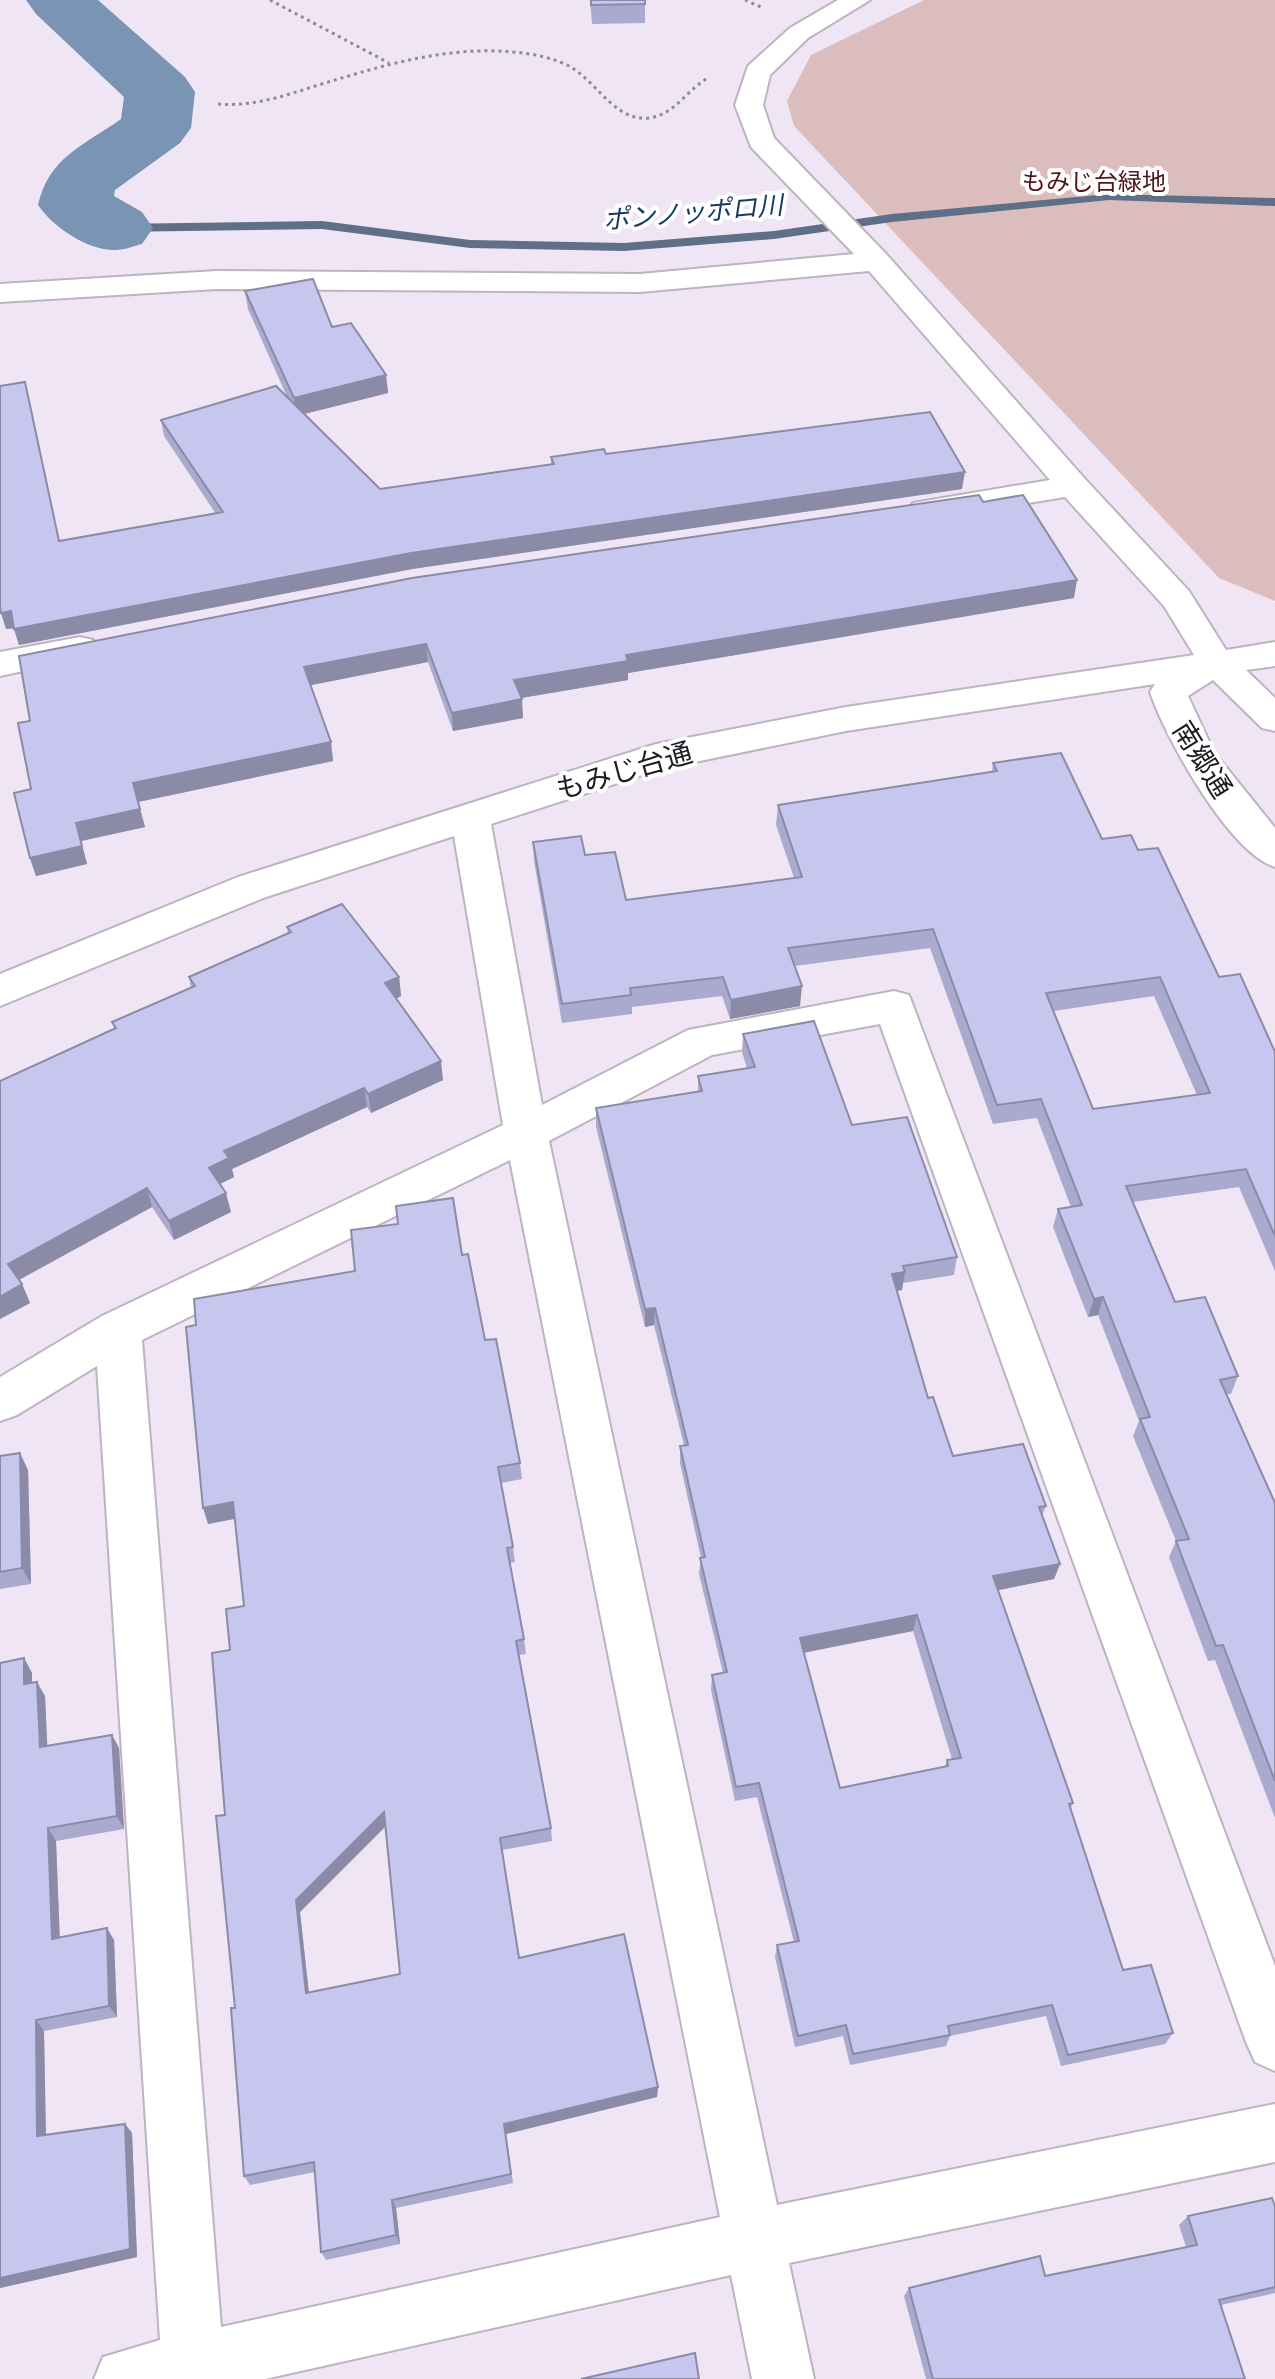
<svg xmlns="http://www.w3.org/2000/svg" width="1275" height="2379" viewBox="0 0 1275 2379" font-family="Ubuntu,'Noto Sans JP',sans-serif">
<rect width="100%" height="100%" fill="#f0e5f4"/>
<polygon fill="#dcbdbd" points="924,0 1275,0 1275,601 1219,578 794,126 787,101 811,55"/>
<g fill="none" stroke-linecap="round" stroke-linejoin="round">
<polygon fill="#5e6f88" fill-rule="evenodd" points="1109,194 1275,198 1275,206 1109,200 892,222 774,239 624,251 470,248 322,229 115,232 109,228 115,224 322,221 470,240 624,243 774,231 892,214"/>
<path fill="#7a94b4" fill-rule="evenodd" d="M26,0H98L185,77L195,92L191,128L180,143L115,190L114,196L142,212L153,228L142,244C134,246 124,250 116,250C88,251 53,227 38,205C49,157 83,146 121,119L124,97L36,14Z"/>
<defs>
<g id="minor">
<path d="M838,0H870L808,38L770,75L763,105L774,138L887,255L1085,479L1189,591L1226,650L1275,642V666L1246,670L1275,698V731L1262,728L1213,680L1188,696L1214,752L1275,828V867C1229,853 1165,737 1150,692L1155,684L846,731L661,769L491,824L542,1105L688,1030L894,991L909,995L1275,1966V2071L1255,2062L1246,2042L880,1024L712,1055L549,1141L777,2205L1275,2104V2162L789,2263L814,2379H752L731,2275L265,2379H94L103,2357L160,2340L97,1366L17,1415L0,1421V1377L102,1316L503,1125L454,836L266,897L0,1006V974L238,877L656,744L846,707L1194,655L1164,606L1065,497L925,520L913,517L908,510L913,503L1050,480L869,271L640,292L217,289L0,302V284L217,271L640,274L854,254L751,147L735,105L748,66L790,28ZM510,1160L720,2217L221,2327L142,1340Z"/>
<polygon points="80,637 93,640 98,648 93,656 0,676 0,652"/>
</g>
</defs>
<use href="#minor" stroke="#bdb3c1" stroke-width="4"/>
<g stroke="#918994" stroke-width="3" stroke-dasharray="3 4" stroke-linecap="butt">
<polyline points="270,0 389,63"/>
<polyline points="745,0 763,8"/>
<path d="M218,104C256,107 289,94 325,83C381,66 438,49 498,51C522,52 547,55 569,66C598,82 617,126 654,117C676,112 689,88 708,78"/>
</g>
<use href="#minor" fill="#fff" fill-rule="evenodd"/>
</g>
<g fill="#aaaace" fill-rule="evenodd">
<polygon points="590,0 645,0 645,23 592,24"/>
<polygon points="245,291 332,327 386,375 388,393 304,414 380,489 551,464 551,457 606,454 962,489 412,569 19,645 14,628 6,629 60,541 216,514 164,436 161,420 288,399 248,309"/>
<polygon points="983,502 1074,598 628,673 628,680 521,698 523,718 453,731 428,662 310,685 331,742 333,761 138,802 145,827 81,841 87,864 36,876 30,858 31,789 18,723"/>
<path d="M993,763L1102,839L1138,850L1219,977L1275,1052V1271L1239,1187L1133,1202L1175,1302L1238,1376L1231,1394H1227L1275,1503V1818L1215,1660L1208,1661L1169,1557L1176,1541L1133,1436L1139,1421L1098,1315L1088,1317L1053,1227L1058,1209L1071,1207L1037,1118L993,1124L930,948L795,966L800,1006L730,1019L722,996L632,1007V1014L562,1023L534,861L533,842L585,855L626,900L794,878L776,825L778,805L992,772ZM1154,996L1197,1095L1093,1109L1054,1011Z"/>
<polygon points="287,927 399,977 401,996 396,999 443,1080 371,1113 367,1107 232,1169 234,1177 220,1184 231,1212 174,1240 152,1207 19,1280 22,1284 30,1303 0,1319 114,1028 112,1022 191,988 189,977 288,933"/>
<path d="M743,1034L852,1125L957,1257L954,1275L903,1283L902,1290L897,1291L928,1398L953,1456L1046,1506L1042,1516L1060,1564L1054,1579L998,1590L1073,1803L1071,1808L1123,1970L1173,2033L1165,2044L1061,2066L1046,2016L950,2036L946,2046L850,2065L843,2036L795,2047L775,1957L777,1945L794,1942L757,1797L735,1801L711,1690L712,1675L723,1673L699,1574L701,1558L680,1463V1446L684,1445L654,1325L645,1327L596,1127V1108L698,1092V1076L747,1068L742,1052ZM913,1631L952,1759L947,1760L945,1767L840,1788L804,1652Z"/>
<path d="M462,1255L520,1463L522,1479L501,1483L513,1547L515,1562L510,1563L524,1639L526,1654L518,1655L551,1828L552,1841L502,1850L519,1958L658,2087L657,2097L506,2134L513,2183L396,2208L400,2244L326,2260L321,2252L315,2172L250,2185L244,2176L225,1815L230,1650L244,1606L235,1519L208,1524ZM385,1827L400,1974L309,1993L300,1912Z"/>
<polygon points="0,1456 28,1470 31,1584 0,1589"/>
<polygon points="24,1658 32,1673 32,1683 45,1696 47,1746 112,1735 119,1748 124,1829 56,1841 60,1937 114,1940 117,2017 44,2031 46,2134 125,2124 132,2133 137,2257 0,2288"/>
<polygon points="1275,2206 1275,2293 1221,2305 1245,2379 926,2379 904,2296 909,2288 1045,2276 1186,2247 1179,2225 1188,2216"/>
</g>
<g fill="#8b8ba7">
<polygon points="386,375 388,393 296,416 294,398"/>
<polygon points="965,472 962,489 412,569 19,645 14,629 411,553"/>
<polygon points="1077,580 1074,598 628,673 628,680 515,699 514,680 626,655"/>
<polygon points="11,611 16,628 6,629 1,613"/>
<polygon points="426,644 428,662 307,686 304,667"/>
<polygon points="522,699 523,718 453,731 452,713"/>
<polygon points="331,742 333,761 138,802 133,783"/>
<polygon points="140,809 145,827 81,841 87,864 36,876 30,858 76,823"/>
<polygon points="399,977 401,996 388,1003 385,983"/>
<polygon points="802,986 800,1006 730,1019 731,1000"/>
<polygon points="441,1061 443,1080 371,1113 368,1094"/>
<polygon points="364,1088 367,1107 232,1169 234,1177 214,1187 209,1168 224,1151"/>
<polygon points="147,1188 152,1207 15,1282 8,1264"/>
<polygon points="226,1193 231,1212 174,1240 169,1221"/>
<polygon points="905,1272 902,1290 889,1292 892,1274"/>
<polygon points="22,1284 30,1303 0,1319 0,1297"/>
<polygon points="1103,1297 1098,1315 1088,1317 1094,1299"/>
<polygon points="655,1308 654,1325 645,1327 645,1309"/>
<polygon points="20,1453 28,1470 31,1584 22,1568"/>
<polygon points="233,1502 238,1518 208,1524 203,1508"/>
<polygon points="1060,1564 1054,1579 989,1592 993,1576"/>
<polygon points="917,1615 913,1631 798,1654 800,1638"/>
<polygon points="24,1658 32,1673 32,1699 24,1684"/>
<polygon points="37,1682 45,1696 48,1761 40,1747"/>
<polygon points="112,1735 119,1748 124,1829 117,1816"/>
<polygon points="384,1812 387,1825 300,1912 310,2004 306,1993 296,1900"/>
<polygon points="48,1828 56,1841 60,1950 52,1939"/>
<polygon points="107,1928 114,1940 117,2017 109,2006"/>
<polygon points="36,2020 44,2031 46,2145 37,2136"/>
<polygon points="658,2087 657,2097 506,2134 513,2183 504,2124"/>
<polygon points="125,2124 132,2133 137,2257 0,2288 0,2278"/>
<polygon points="392,2200 396,2208 400,2244 396,2235"/>
</g>
<g fill="#c6c6ef" stroke="#8b8ba7" stroke-width="2" fill-rule="evenodd">
<polygon points="591,0 645,0 645,4 591,5"/>
<polygon points="313,279 332,327 351,323 386,375 294,398 245,291"/>
<polygon points="25,382 59,541 223,512 161,420 276,386 380,489 554,464 551,457 604,449 606,454 930,412 965,472 411,553 14,629 11,611 1,613 0,607 0,386"/>
<polygon points="979,495 983,502 1023,495 1077,580 626,655 628,661 514,680 522,699 452,713 426,644 304,667 331,742 133,783 140,809 76,823 82,846 30,858 14,793 31,789 18,723 30,721 19,656 412,578"/>
<path d="M1061,753L1102,839L1131,835L1138,850L1158,848L1219,977L1240,974L1275,1052V1236L1246,1169L1126,1186L1175,1302L1205,1297L1238,1376L1220,1380L1275,1503V1781L1223,1645L1216,1646L1176,1541L1189,1539L1140,1419L1150,1417L1103,1297L1094,1299L1058,1209L1082,1205L1041,1099L997,1105L933,929L788,948L802,986L731,1000L723,977L630,988L631,995L562,1004L533,842L581,836L585,855L615,852L626,900L802,877L778,805L997,771L993,763ZM1160,977L1210,1093L1093,1109L1046,993Z"/>
<polygon points="342,904 399,977 385,983 441,1061 368,1094 364,1088 224,1151 229,1158 209,1168 226,1193 169,1221 147,1188 8,1264 22,1284 0,1297 0,1081 116,1028 112,1022 195,986 189,977 291,932 287,927"/>
<path d="M814,1021L852,1125L907,1117L957,1257L903,1266L905,1272L892,1274L928,1398L933,1397L953,1456L1023,1444L1046,1506L1039,1507L1060,1564L993,1576L1073,1803L1069,1804L1123,1970L1151,1965L1173,2033L1068,2055L1052,2005L948,2026L950,2035L853,2054L846,2025L798,2036L777,1945L799,1941L759,1783L736,1787L712,1675L727,1672L700,1558L705,1557L680,1446L688,1445L655,1308L645,1309L596,1108L702,1091L698,1076L755,1067L743,1034ZM917,1615L961,1758L947,1760L948,1766L840,1788L800,1638Z"/>
<path d="M453,1198L462,1255L468,1254L485,1340L496,1339L520,1463L498,1467L513,1547L507,1548L524,1639L516,1641L551,1828L500,1838L519,1958L624,1934L658,2087L504,2124L511,2174L392,2200L396,2235L321,2252L314,2162L244,2176L231,2008H235L216,1816L225,1815L212,1653L230,1650L226,1609L244,1606L233,1502L203,1508L186,1327L196,1325L194,1299L355,1271L351,1230L398,1224L396,1206ZM384,1812L400,1974L306,1993L296,1900Z"/>
<polygon points="20,1453 22,1568 0,1572 0,1456"/>
<polygon points="24,1658 24,1684 37,1682 40,1747 112,1735 117,1816 48,1828 52,1939 107,1928 109,2006 36,2020 37,2136 125,2124 130,2249 0,2278 0,1663"/>
<polygon points="1272,2198 1275,2206 1275,2287 1219,2300 1245,2379 933,2379 909,2288 1040,2256 1045,2276 1197,2245 1188,2216"/>
<polygon points="695,2353 699,2379 581,2379"/>
</g>
<g text-anchor="middle" dominant-baseline="central" stroke-width="8" stroke-linejoin="round" paint-order="stroke">
<g font-size="24" fill="#4e141b" stroke="#fff">
<text x="1094" y="181">もみじ台緑地</text>
</g>
<g font-size="26" font-style="italic" fill="#153964" stroke="#fff">
<text transform="translate(693 212) rotate(-5)">ポンノッポロ川</text>
</g>
<g font-size="28" fill="#1e1a20" stroke="#fff">
<text transform="translate(1203 759) rotate(58)">南郷通</text>
<text transform="translate(624 770) rotate(-16)">もみじ台通</text>
</g>
</g>
</svg>
